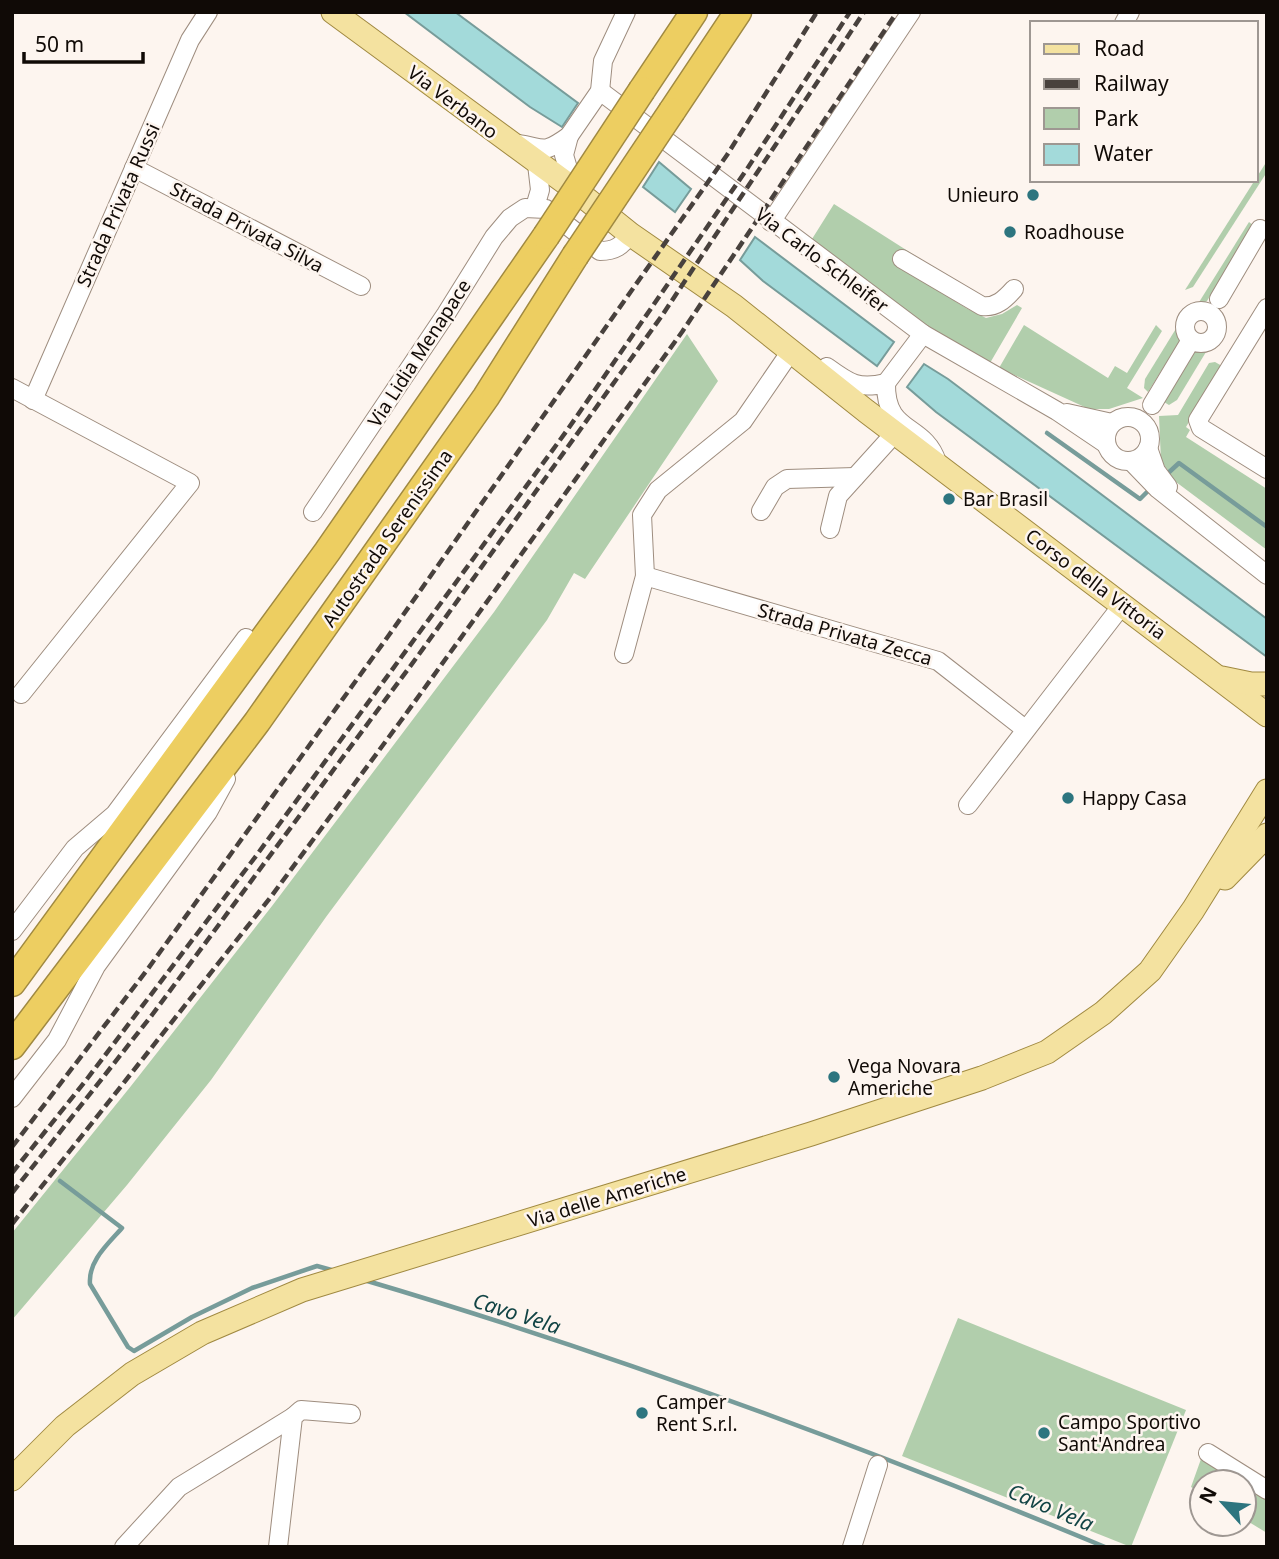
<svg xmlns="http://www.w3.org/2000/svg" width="1279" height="1559" viewBox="0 0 1279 1559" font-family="'Noto Sans',sans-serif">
<rect width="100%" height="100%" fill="#fdf5ef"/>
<g fill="#b1ceac">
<polygon points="1267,161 1267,172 1193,287 1185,290"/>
<polygon points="834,204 988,302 898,265 966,308 986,318 1002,314 1017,305 1022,308 990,363 923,323 812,239"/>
<polygon points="1249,222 1254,226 1207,301 1196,307"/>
<polygon points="1024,325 1108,378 1115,366 1127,373 1156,325 1162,331 1127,388 1143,398 1109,409 1089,409 999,368"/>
<polygon points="1177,327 1181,339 1148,392 1144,388 1145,379"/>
<polygon points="687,334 718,381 585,579 574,573 547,620 326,917 211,1080 127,1185 12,1320 12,1233 131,1086 272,906 494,612"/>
<polygon points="1209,347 1177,400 1169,405 1164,402 1196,350"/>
<polygon points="1215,362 1222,366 1186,427 1190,430 1186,437 1267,489 1267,550 1176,482 1161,461 1159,416 1178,415 1209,363"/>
<polygon points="958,1318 1186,1410 1131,1547 902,1456"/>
<polygon points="1201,1459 1238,1482 1202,1482 1202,1493 1191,1487"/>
<polygon points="1244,1486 1267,1500 1267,1533 1244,1519"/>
</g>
<g fill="#a3dada" stroke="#779c9a" stroke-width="2">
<polygon points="404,12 455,12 578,103 562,127 530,107"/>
<polygon points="659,162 691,189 675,212 643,187"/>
<polygon points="755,237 894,342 877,366 763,281 740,260"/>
<polygon points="924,364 948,379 1267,619 1267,657 936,412 907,387"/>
</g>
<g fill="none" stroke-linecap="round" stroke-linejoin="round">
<g stroke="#779c9a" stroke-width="4.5">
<polyline points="1047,433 1140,499 1151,488"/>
<polyline points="1166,475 1179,463 1267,527"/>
<path d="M60,1181L122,1228C108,1244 88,1261 90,1284L128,1347L134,1351L192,1317L252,1288L317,1266L335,1271"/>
<path d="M364,1280C615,1354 862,1446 1105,1547"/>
</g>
<defs>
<g id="minor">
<polyline points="1124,23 1130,12"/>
<polyline points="600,91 923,334 1057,411 1106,444"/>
<polyline points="569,136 600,91 603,61 626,12"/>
<path d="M518,144C546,148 542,155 569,136L564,155L574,189"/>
<polyline points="134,168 361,286"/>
<polyline points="535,207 540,190 537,164"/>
<polyline points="771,222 911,12"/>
<path d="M902,259L982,306C996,308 1005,299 1014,289"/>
<polyline points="1219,299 1260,229"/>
<polyline points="1267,308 1198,420 1201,428 1267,469"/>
<circle cx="1201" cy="327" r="16"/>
<path d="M827,367C849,383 858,390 886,383C885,435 924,422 937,462"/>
<polyline points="886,383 923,334"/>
<polyline points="12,388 190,483 21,694"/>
<polyline points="33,400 190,40 208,12"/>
<polyline points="1152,405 1191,340"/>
<polyline points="1067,413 1112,423"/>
<circle cx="1128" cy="439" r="22"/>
<polyline points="1148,448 1156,471 1168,487"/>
<polyline points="1131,461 1158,489 1267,575"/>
<polyline points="761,511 775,487 787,479 855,477"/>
<path d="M313,512L446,314L494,237L510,218L525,208L546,209L600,251C615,251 622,246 630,234"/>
<polyline points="830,529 838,496 895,433"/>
<polyline points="645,576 938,661 1025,729"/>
<polyline points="624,654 645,576 642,515 658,490 743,421 791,351"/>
<polyline points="968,805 1123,604"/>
<polyline points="12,931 75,848 115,814 246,638"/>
<polyline points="12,1098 57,1040 96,966 208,812 226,779"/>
<polyline points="1208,1453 1267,1490"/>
<polyline points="124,1547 179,1487 293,1417"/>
<polyline points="278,1547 293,1417 301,1410 351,1414"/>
<polyline points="852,1547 878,1465"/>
</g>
<g id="major">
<polyline points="333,12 574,189 630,234 734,306 866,411 1267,715"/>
<polyline points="1222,678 1251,684 1267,684"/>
<polyline points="1225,878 1267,835"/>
<polyline points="12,1479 65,1426 132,1374 202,1333 302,1290 811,1134 982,1078 1047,1052 1103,1013 1150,971 1193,910 1267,791"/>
</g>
<g id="highway">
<polyline points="642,90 694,12"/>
<polyline points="672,111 738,12"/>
<polyline points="12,983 327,552 546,236"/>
<polyline points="12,1046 257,722 486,397 575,256"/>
</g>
</defs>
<use href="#minor" stroke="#9e8d7f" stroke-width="20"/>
<use href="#major" stroke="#a08941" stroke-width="25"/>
<use href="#highway" stroke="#a08941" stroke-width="29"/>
<use href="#minor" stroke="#fff" stroke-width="18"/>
<use href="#major" stroke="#f4e2a0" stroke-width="23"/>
<use href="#highway" stroke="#edce61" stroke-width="26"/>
<g stroke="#48413d" stroke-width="4.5" stroke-dasharray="10 5" stroke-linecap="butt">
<polyline points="12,1147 147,970 389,635 727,155 817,12"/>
<polyline points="12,1173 87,1079 256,856 568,429 747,169 850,12"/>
<polyline points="12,1193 152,1015 417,657 661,317 864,12"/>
<polyline points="12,1224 270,898 400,722 682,332 897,12"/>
</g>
<defs>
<g id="highway-bridge">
<polyline points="546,236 642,90"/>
<polyline points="575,256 672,111"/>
</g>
</defs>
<use href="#highway-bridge" stroke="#a08941" stroke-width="29" stroke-linecap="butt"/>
<use href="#highway-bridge" stroke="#edce61" stroke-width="26"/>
</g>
<g fill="#2d757f" stroke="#fdf5ef" stroke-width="2.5">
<circle cx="1033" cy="195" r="7"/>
<circle cx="1010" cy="232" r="7"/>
<circle cx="949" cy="499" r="7"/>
<circle cx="1068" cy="798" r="7"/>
<circle cx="834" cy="1077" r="7"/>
<circle cx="642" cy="1413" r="7"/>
<circle cx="1044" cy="1433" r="7"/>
</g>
<g text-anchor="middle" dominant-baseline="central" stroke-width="5" stroke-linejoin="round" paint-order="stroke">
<g font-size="19" fill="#100a06" stroke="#fdf5ef">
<text transform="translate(453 102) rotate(37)">Via Verbano</text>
<text transform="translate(118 205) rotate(-66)">Strada Privata Russi</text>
<text transform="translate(247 227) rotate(28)">Strada Privata Silva</text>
<text transform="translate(822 260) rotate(37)">Via Carlo Schleifer</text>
<text transform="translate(419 353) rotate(-57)">Via Lidia Menapace</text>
<text transform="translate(387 538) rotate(-55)">Autostrada Serenissima</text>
<text transform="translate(1096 584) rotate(37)">Corso della Vittoria</text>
<text transform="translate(845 634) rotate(16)">Strada Privata Zecca</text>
<text transform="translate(607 1197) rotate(-17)">Via delle Americhe</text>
</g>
<g font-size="19" fill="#100a06" stroke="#fdf5ef" text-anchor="start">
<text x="1019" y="195" text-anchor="end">Unieuro</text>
<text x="1024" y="232">Roadhouse</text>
<text x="963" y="499">Bar Brasil</text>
<text x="1082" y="798">Happy Casa</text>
<text x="848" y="1066">Vega Novara<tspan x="848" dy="22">Americhe</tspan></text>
<text x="656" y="1402">Camper<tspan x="656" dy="22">Rent S.r.l.</tspan></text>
<text x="1058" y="1422">Campo Sportivo<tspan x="1058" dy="22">Sant'Andrea</tspan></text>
</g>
<g font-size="21" font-style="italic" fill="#124445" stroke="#fdf5ef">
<text transform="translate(517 1313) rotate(18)">Cavo Vela</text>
<text transform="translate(1051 1507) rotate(23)">Cavo Vela</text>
</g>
</g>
<rect width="1279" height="1559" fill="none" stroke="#100a06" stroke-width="28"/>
<rect x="1030" y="21" width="228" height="161" fill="#fdf5ef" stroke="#9e9792" stroke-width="2"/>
<rect x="1044" y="44" width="35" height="10" fill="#f4e2a0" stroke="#9e9792" stroke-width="2"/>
<text x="1094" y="56" font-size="21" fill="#100a06">Road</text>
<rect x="1044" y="79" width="35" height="10" fill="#48413d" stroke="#9e9792" stroke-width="2"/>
<text x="1094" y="91" font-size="21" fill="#100a06">Railway</text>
<rect x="1044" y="108" width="35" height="21" fill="#b1ceac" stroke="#9e9792" stroke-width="2"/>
<text x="1094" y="126" font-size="21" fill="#100a06">Park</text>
<rect x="1044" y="144" width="35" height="21" fill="#a3dada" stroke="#9e9792" stroke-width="2"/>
<text x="1094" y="161" font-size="21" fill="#100a06">Water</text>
<g transform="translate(1223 1503) rotate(297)"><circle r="33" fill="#fdf5ef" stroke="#9e9792" stroke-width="2"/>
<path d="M0-5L12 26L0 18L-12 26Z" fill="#2d757f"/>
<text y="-10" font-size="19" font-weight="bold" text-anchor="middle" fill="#100a06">N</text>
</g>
<path d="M24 52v10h119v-10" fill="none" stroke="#100a06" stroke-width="3.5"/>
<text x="35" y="52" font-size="21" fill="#100a06" stroke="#fdf5ef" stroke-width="5" paint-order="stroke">50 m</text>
</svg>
